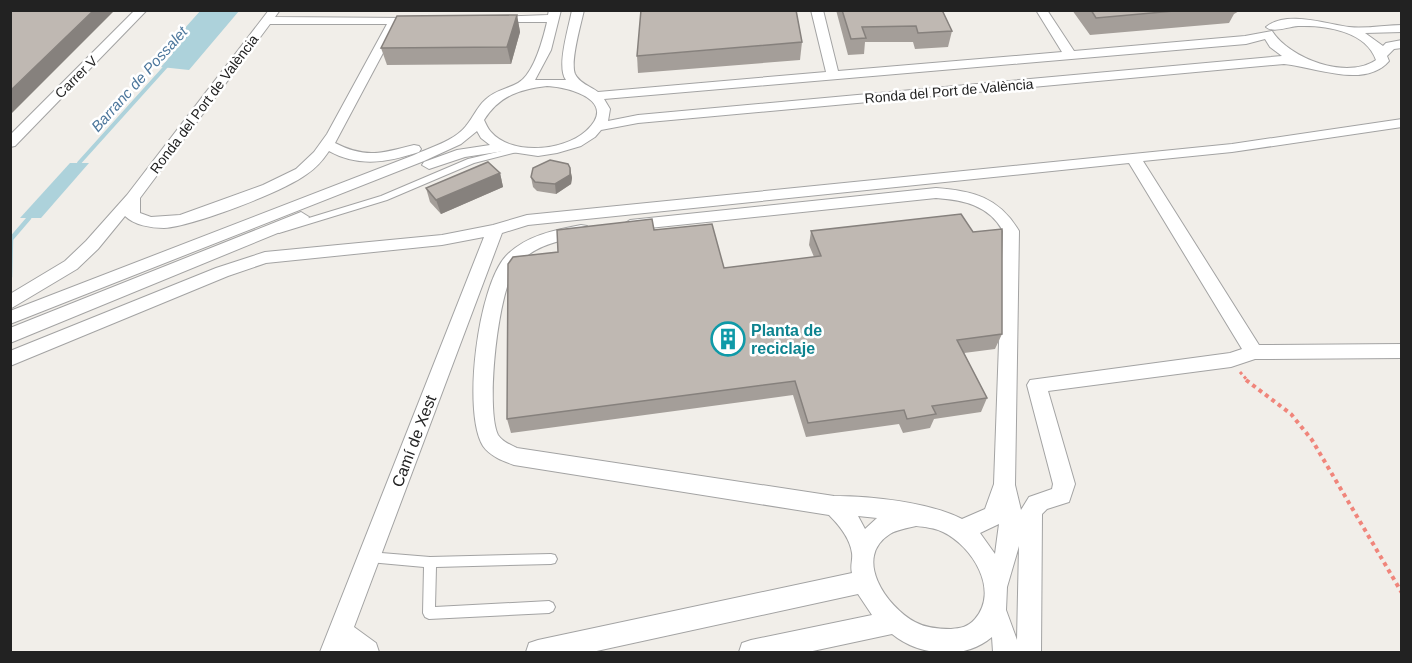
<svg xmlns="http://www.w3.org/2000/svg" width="1412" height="663" viewBox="0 0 1412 663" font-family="Helvetica,sans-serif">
<rect width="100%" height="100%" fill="#f1eee9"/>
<g fill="#add2db">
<polygon points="201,10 239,11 189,70 161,67 173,53 168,47"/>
<polygon points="70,163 89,163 41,218 20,218"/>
</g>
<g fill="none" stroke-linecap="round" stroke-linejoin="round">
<polyline stroke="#add2db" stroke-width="4" points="79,163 169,63"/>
<polyline stroke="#add2db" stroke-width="4.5" points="10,277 11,239 29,218"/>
<defs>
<g id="lane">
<polygon points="514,148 518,150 517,152 474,163 387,200 279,233 275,230 276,228 381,196 468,159"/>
<polygon points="369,552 430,557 551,554 555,555 557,559 555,563 551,564 436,567 435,607 549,601 553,603 555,607 553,611 549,613 429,619 425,617 423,613 424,567 369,562 365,561 363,557 365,553"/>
</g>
<g id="street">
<polygon points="135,10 147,10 15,146 10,147 10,135"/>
<path d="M269,10H280L275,17L408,18V22L399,23L335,143C366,159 382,153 414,145L419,146L421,149L419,152C388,162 360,168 329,151C323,160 316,168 307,174C283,192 193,226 164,228C151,228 134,225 125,216L98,249L77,269L10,309V294L65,261L86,241L127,195ZM270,24H387L327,134L314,152L296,169L263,185L180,215L151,217L140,213V198Z"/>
<path d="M549,10H561L551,50L535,80H566C556,67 569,27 572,10H584C581,24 570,62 575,74C579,83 590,86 598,92L826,72L811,10H823L838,71L1062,52L1036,10H1047L1074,51L1245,36L1272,31C1290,59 1347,80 1376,60C1366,31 1326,25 1298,26C1288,27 1273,33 1266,27C1286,10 1326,24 1349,27C1366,29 1385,25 1402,25V32L1365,33L1383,46L1386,43L1402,40V48L1394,49L1387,56L1389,61C1365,89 1315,67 1284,64L638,123L601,130L595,137L581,146L557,153L538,156L504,151L465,157L429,169L422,165L424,162L457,150L490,145L481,138L477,131L461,144L424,161L10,324V311L414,155C431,147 454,141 466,126C473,118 477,107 485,100C495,90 507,89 518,83C534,74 543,39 547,22H495L489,19L491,17L548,15ZM1265,39L1270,47L1282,56L638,115L608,121L610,109L604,99L1246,44ZM547,86C570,87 619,101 586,131C564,151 512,156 491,132C488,129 486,124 484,120C499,96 520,89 547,86Z"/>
<path d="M1402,119V127L1232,152L1143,161L1259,345L1402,344V358L1255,359L1231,367L1048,391L1075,484L1069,502L1047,509L1042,514L1041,652H993L992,637C964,661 919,656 892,634L808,652H739L742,643L751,640L872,615L858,594L592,652H526L529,643L538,640L852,573C850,566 853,560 852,553C850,538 839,525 829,515L514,465C503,461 490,456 483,446C462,412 478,286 506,256C525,236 554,230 581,225L587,226L589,230L587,234C561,241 535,244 517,265C498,287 485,409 498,435C502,441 510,445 517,448L834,496C871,496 929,502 962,519L985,509L994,484L1003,231C989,205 963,200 936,198L630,230L622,225L630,220L936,188C973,191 999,197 1019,231L1015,485L1021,510L1029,497L1052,489L1053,484L1027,385L1030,380L1230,353L1242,349L1129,163L528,225L502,233L354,627L376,643L379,652H320L484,237L442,245L266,263L228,276L10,366V351L216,268L265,252L442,235L493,225L527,215L1232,144ZM858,516L877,518L865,529ZM999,524L995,554L980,533ZM916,526C925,527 935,528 943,532C972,546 1000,590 975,619C968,627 961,628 951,629C938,629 926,628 915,622C887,607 852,558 890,534C896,530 908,528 916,526ZM1019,546L1017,640L1006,610L1007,587Z"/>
<polygon points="301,212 309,217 307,221 10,343 10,328"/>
</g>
</defs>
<use href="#lane" stroke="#a3a3a3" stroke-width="2"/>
<use href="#street" stroke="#a3a3a3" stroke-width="2"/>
<polyline stroke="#f0857b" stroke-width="3" stroke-dasharray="3 3" stroke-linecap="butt" points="1240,372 1248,381"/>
<polyline stroke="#f0857b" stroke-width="4" stroke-dasharray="4 4" stroke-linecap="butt" points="1246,380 1291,414 1312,440 1402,593"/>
<use href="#lane" fill="#fff" fill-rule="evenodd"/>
<use href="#street" fill="#fff" fill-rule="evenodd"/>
</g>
<g fill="#a49e99">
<polygon points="836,10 942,10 952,31 948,47 915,49 913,42 865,42 864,54 848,55"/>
<polygon points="1072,10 1241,10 1234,14 1229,23 1090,35"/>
<polygon points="517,15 520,32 511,64 387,65 381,48"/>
<polygon points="802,42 800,60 638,73 637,56"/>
<polygon points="570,168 572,178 571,184 556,194 537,191 533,187 531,177"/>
<polygon points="500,173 503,187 441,214 430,202 426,188"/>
<polygon points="654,230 724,268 814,257 809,245 811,231 1002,334 995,349 964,353 987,398 981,412 934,419 930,428 903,433 899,424 806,437 793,395 511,433 507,419 558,252"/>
</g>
<g fill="#86817d">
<polygon points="94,10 115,10 10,115 10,91"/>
<polygon points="517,15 520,32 511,64 507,47"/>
<polygon points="570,168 572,178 571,184 556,194 555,184"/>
<polygon points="500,173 503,187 441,214 436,200"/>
</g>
<g fill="#bfb8b2" stroke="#86817d" stroke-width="1.5">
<polygon points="10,10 94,10 10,91"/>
<polygon points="641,10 796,10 802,42 637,56"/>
<polygon points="842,10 942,10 952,31 918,33 916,26 862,27 866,38 851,39"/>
<polygon points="1091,10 1185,10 1096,18"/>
<polygon points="517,15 507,47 381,48 397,16"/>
<polygon points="550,160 568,164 570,168 570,175 555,184 535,182 531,177 533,168"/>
<polygon points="488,162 500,173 436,200 426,188"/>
<polygon points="961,214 973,232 1002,229 1002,334 957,340 987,398 932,406 936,414 907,419 904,410 808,423 795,381 507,419 508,264 513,257 558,252 557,230 652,219 654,230 712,224 724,268 821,256 811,231"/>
</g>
<defs>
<symbol id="building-ring" viewBox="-11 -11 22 22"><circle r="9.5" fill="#fff" stroke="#0f9aa8" stroke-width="1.5"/><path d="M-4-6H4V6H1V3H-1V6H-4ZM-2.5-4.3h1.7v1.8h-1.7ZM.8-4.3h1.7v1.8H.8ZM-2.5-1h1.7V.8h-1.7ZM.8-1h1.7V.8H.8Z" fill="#0f9aa8"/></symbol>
</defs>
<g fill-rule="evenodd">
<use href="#building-ring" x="709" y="320" width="38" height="38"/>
</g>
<g text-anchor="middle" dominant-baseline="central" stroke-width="5" stroke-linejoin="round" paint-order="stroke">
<g font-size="14" fill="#222" stroke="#fff">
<text transform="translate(76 77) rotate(-45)">Carrer V</text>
<text transform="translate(949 91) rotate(-5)">Ronda del Port de València</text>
<text transform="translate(204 104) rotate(-53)">Ronda del Port de València</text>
</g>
<g font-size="15" font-style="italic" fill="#4d779c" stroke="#fff">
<text transform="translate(139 79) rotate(-48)">Barranc de Possalet</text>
</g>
<g font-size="16" font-weight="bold" fill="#0d838f" stroke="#fff" text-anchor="start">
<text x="751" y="330">Planta de<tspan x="751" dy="18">reciclaje</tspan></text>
</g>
<g font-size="16" fill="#222" stroke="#fff">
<text transform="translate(414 441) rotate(-69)">Camí de Xest</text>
</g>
</g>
<rect width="1412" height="663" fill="none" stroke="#222222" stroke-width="24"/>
</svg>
